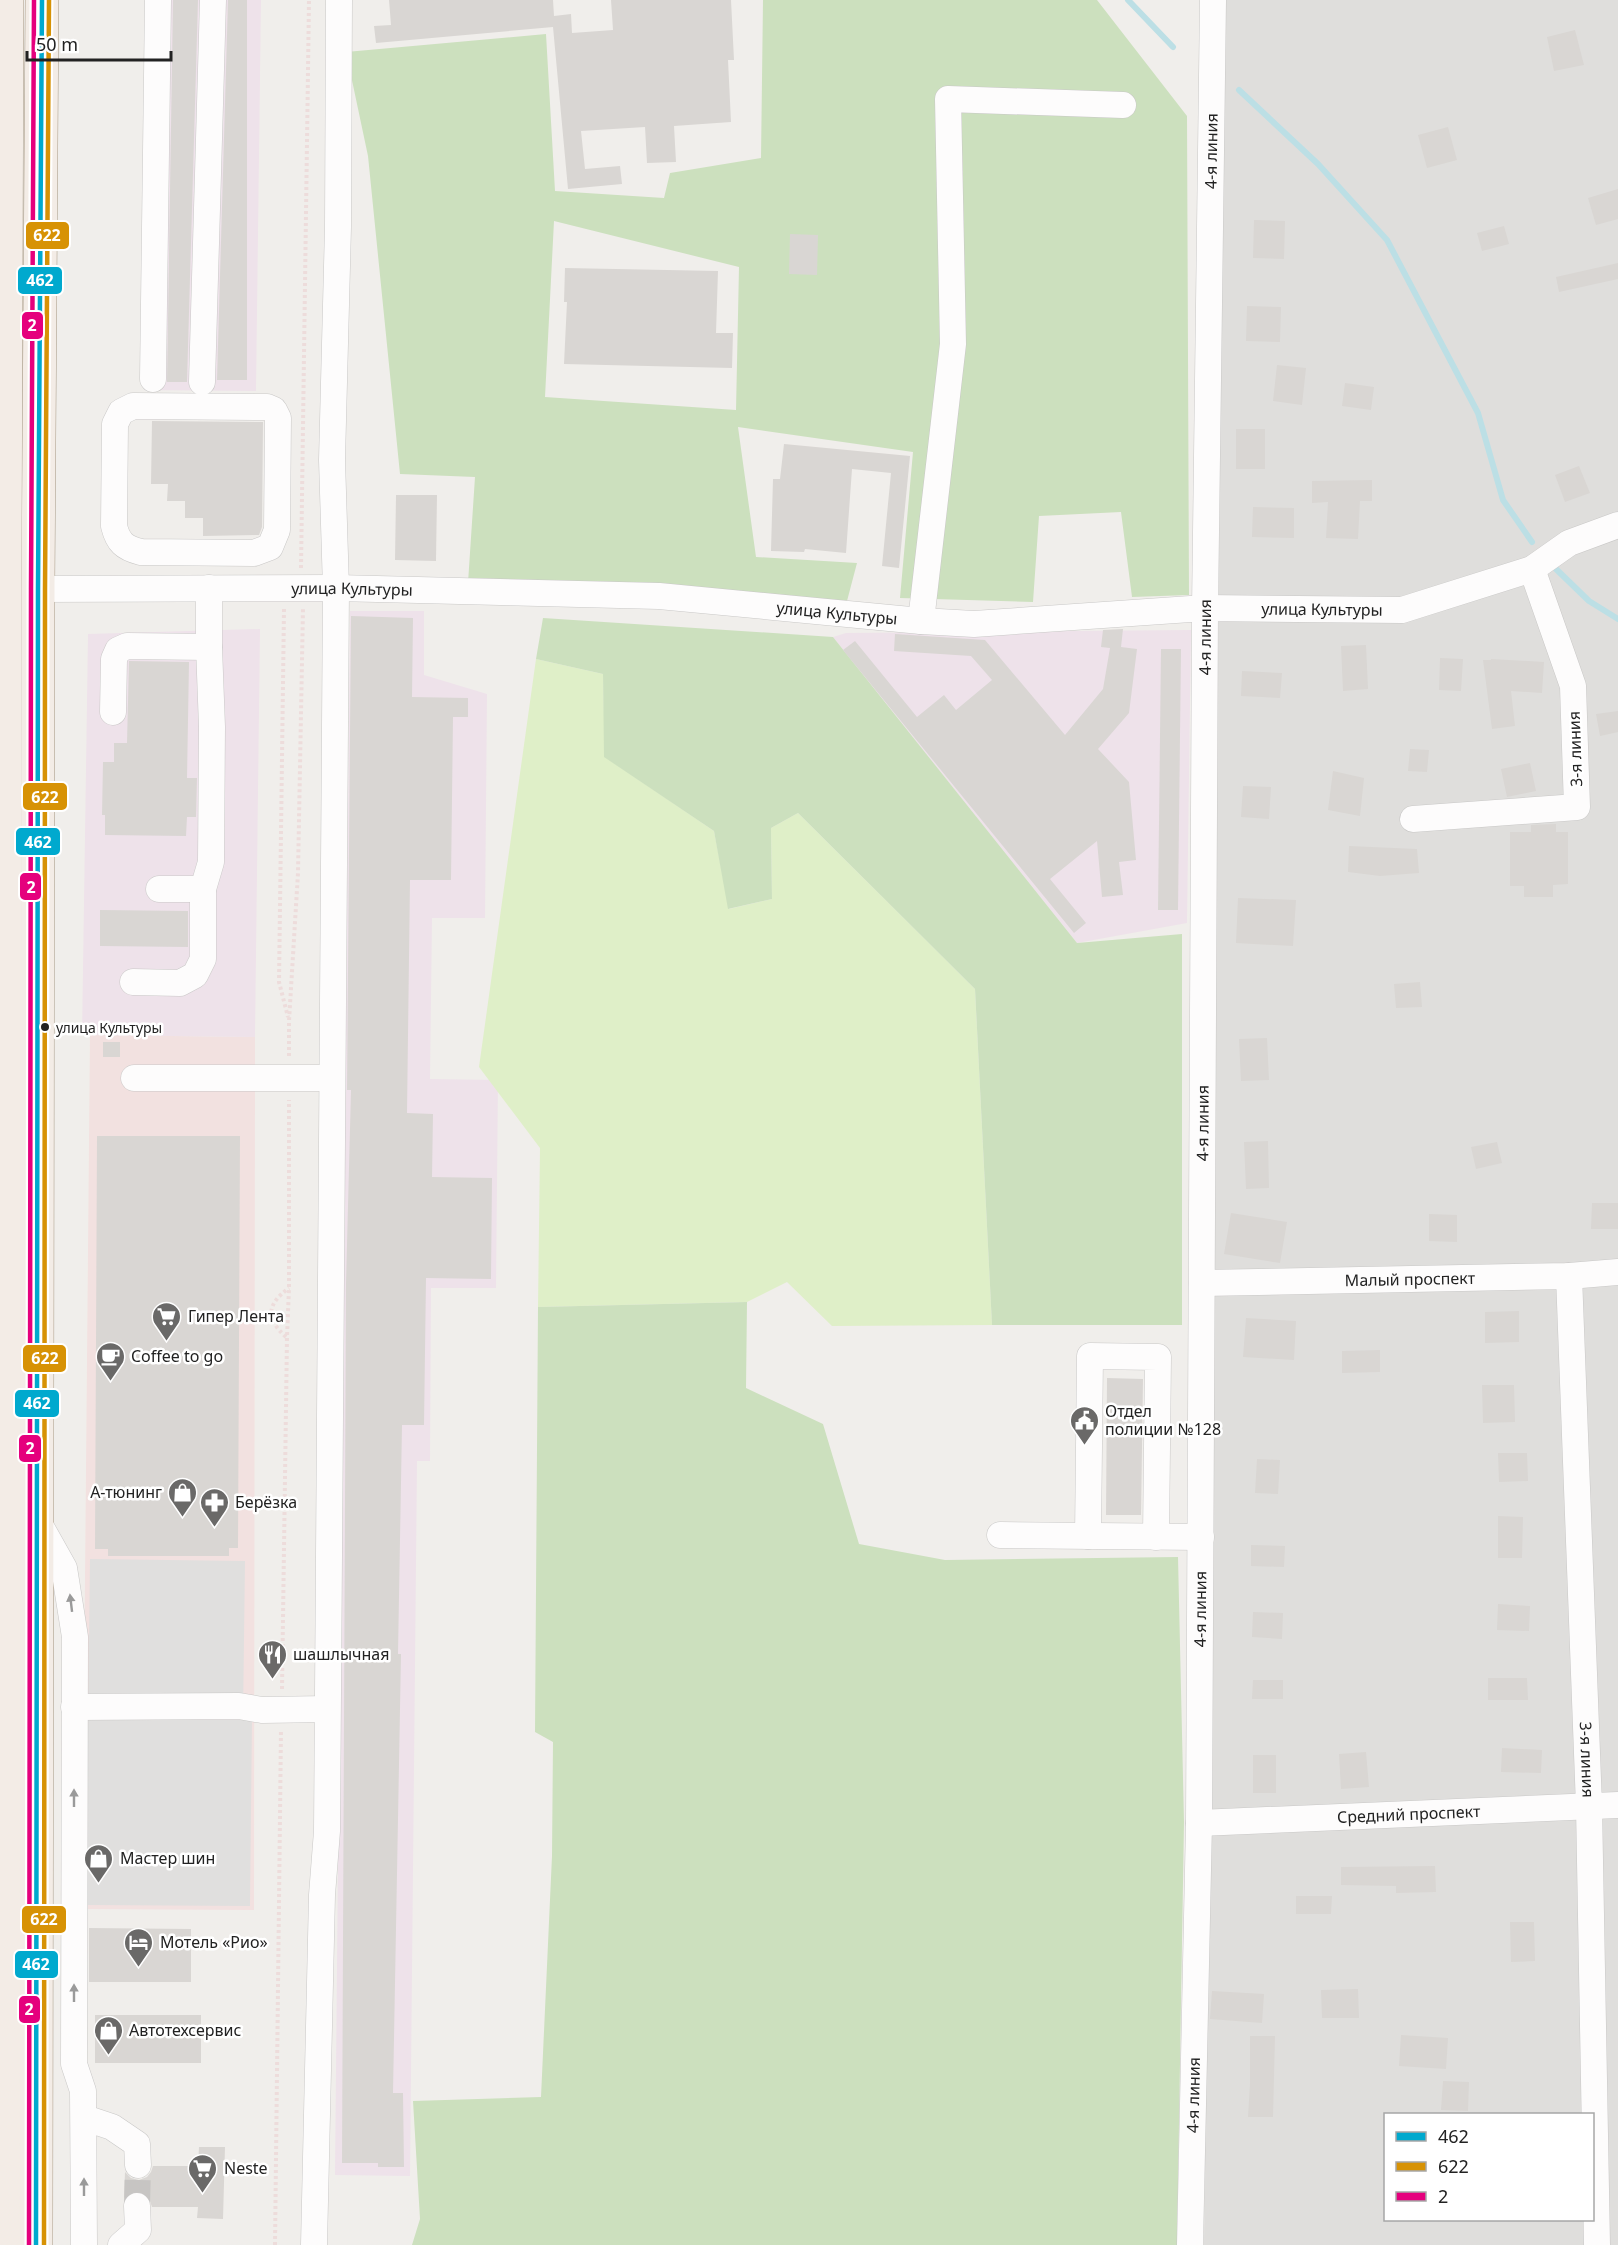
<svg xmlns="http://www.w3.org/2000/svg" width="1618" height="2245" viewBox="0 0 1618 2245" font-family="'Noto Sans',sans-serif">
<rect width="100%" height="100%" fill="#f0eeeb"/>
<path fill="#dfdedc" fill-rule="evenodd" d="M1224,0H1618V2245H1204ZM1386,2114H1592V2220H1386Z"/>
<polygon fill="#f2e1e0" points="90,1035 255,1037 254,1910 82,1909"/>
<g fill="#eee2ea">
<polygon points="149,0 261,0 256,391 144,390"/>
<polygon points="350,611 424,611 424,675 487,694 485,918 432,918 430,1079 498,1080 496,1288 431,1288 430,1461 417,1461 410,2176 335,2175"/>
<polygon points="260,629 255,1037 82,1035 88,634"/>
<polygon points="1191,630 1187,923 1077,943 833,637 846,633"/>
</g>
<polygon fill="#dfefc8" points="536,659 603,674 605,757 714,831 729,909 772,899 771,828 798,813 975,989 992,1325 832,1326 787,1282 747,1302 538,1307 540,1148 479,1067"/>
<g fill="#cce0be" fill-rule="evenodd">
<path d="M763,0H1097L1187,116L1189,595L1132,597L1121,512L1039,516L1033,602L900,598L913,452L738,427L756,557L857,563L847,601L468,583L475,477L400,474L368,156L346,52L546,34L555,191L664,198L670,173L761,158ZM554,221L739,267L736,410L545,397Z"/>
<polygon points="543,618 833,637 1077,943 1182,934 1182,1325 992,1325 975,989 798,813 771,828 772,899 728,909 714,831 604,757 603,674 536,659"/>
<polygon points="747,1302 746,1388 823,1424 859,1544 945,1560 1178,1557 1184,1822 1177,2245 412,2245 420,2219 413,2101 541,2097 552,1856 553,1742 535,1732 538,1307"/>
</g>
<polygon fill="#e0dfde" points="90,1559 245,1561 243,1717 252,1717 250,1906 86,1905"/>
<g fill="none" stroke-linecap="round" stroke-linejoin="round">
<g stroke="#bcdfe5" stroke-width="6">
<polyline points="1128,0 1173,47"/>
<polyline points="1239,90 1318,164 1387,240 1478,413 1503,500 1532,542"/>
<polyline points="1556,569 1589,601 1618,619"/>
</g>
</g>
<g fill="#d9d6d3">
<polygon points="173,0 198,0 187,382 167,382"/>
<polygon points="228,0 247,0 247,380 217,380"/>
<polygon points="389,0 553,0 554,16 571,14 572,33 613,30 611,0 731,0 734,60 728,60 731,122 674,126 676,162 647,163 645,127 581,131 585,169 620,166 622,184 568,189 553,27 376,43 374,26 391,25"/>
<polygon points="1575,30 1584,65 1554,71 1547,37"/>
<polygon points="1448,127 1457,160 1427,168 1418,135"/>
<polygon points="1618,189 1618,219 1596,225 1588,198"/>
<polygon points="1254,220 1285,221 1284,259 1253,258"/>
<polygon points="1504,226 1509,244 1482,251 1477,233"/>
<polygon points="790,234 818,235 817,275 789,274"/>
<polygon points="1618,263 1618,279 1559,292 1556,277"/>
<polygon points="565,268 718,271 716,333 733,333 732,368 564,364 567,302 564,302"/>
<polygon points="1247,306 1281,307 1280,342 1246,341"/>
<polygon points="1277,365 1306,368 1302,405 1273,401"/>
<polygon points="1345,383 1374,387 1371,410 1342,406"/>
<polygon points="152,421 263,422 262,527 259,535 203,536 203,518 185,518 185,501 167,501 168,484 151,484"/>
<rect x="1236" y="429" width="29" height="40"/>
<polygon points="784,444 910,456 899,568 882,566 891,473 852,469 846,553 805,549 804,552 771,551 773,479 780,479"/>
<polygon points="1579,466 1590,493 1565,502 1555,475"/>
<polygon points="1372,480 1372,501 1360,501 1358,539 1326,538 1328,502 1312,503 1312,481"/>
<polygon points="396,495 437,495 436,561 395,560"/>
<polygon points="1253,507 1294,508 1294,538 1252,537"/>
<polygon points="351,616 413,618 412,697 468,698 468,717 453,717 451,880 410,880 407,1113 433,1114 432,1177 492,1178 491,1279 426,1278 424,1425 402,1425 398,1654 401,1654 393,2093 403,2093 404,2167 378,2167 378,2163 342,2163 346,1284 351,1090 347,1090"/>
<polygon points="1123,629 1121,647 1137,649 1129,713 1098,749 1129,782 1136,860 1119,862 1123,895 1102,897 1097,841 1050,879 1086,923 1074,933 843,650 855,641 917,717 944,695 956,710 992,680 971,656 894,651 895,634 985,640 1065,735 1103,689 1110,648 1101,647 1103,630"/>
<polygon points="1366,645 1368,689 1343,691 1341,646"/>
<polygon points="1161,649 1181,649 1178,910 1158,910"/>
<polygon points="1440,658 1463,659 1461,691 1439,690"/>
<polygon points="1491,659 1544,662 1542,693 1511,691 1515,726 1492,729 1483,660 1491,660"/>
<polygon points="129,661 189,662 187,778 197,778 196,817 187,817 186,836 105,835 105,815 102,815 103,762 114,762 114,743 127,743"/>
<polygon points="1242,671 1282,673 1280,698 1241,696"/>
<polygon points="1618,711 1618,732 1600,736 1596,714"/>
<polygon points="1410,749 1429,750 1427,772 1408,771"/>
<polygon points="1530,763 1536,791 1507,797 1501,769"/>
<polygon points="1333,771 1364,778 1360,816 1328,810"/>
<polygon points="1243,786 1271,787 1269,819 1241,817"/>
<polygon points="1556,824 1556,832 1568,832 1568,884 1553,885 1553,897 1524,897 1524,886 1510,886 1510,832 1531,832 1531,825"/>
<polygon points="1349,846 1417,849 1419,873 1380,876 1348,872"/>
<polygon points="1238,898 1296,900 1293,946 1236,943"/>
<polygon points="100,910 188,911 188,947 100,946"/>
<polygon points="1420,982 1422,1007 1396,1008 1394,984"/>
<polygon points="1267,1038 1269,1080 1241,1081 1239,1039"/>
<rect x="103" y="1042" width="17" height="15"/>
<polygon points="97,1136 240,1136 238,1548 229,1548 229,1556 108,1556 108,1549 95,1549"/>
<polygon points="1268,1141 1269,1188 1246,1189 1244,1142"/>
<polygon points="1497,1142 1502,1163 1476,1169 1471,1147"/>
<polygon points="1592,1203 1618,1203 1618,1229 1591,1229"/>
<polygon points="1231,1213 1287,1222 1280,1263 1224,1254"/>
<polygon points="1429,1214 1457,1215 1457,1242 1429,1241"/>
<polygon points="1519,1311 1519,1342 1485,1343 1485,1312"/>
<polygon points="1246,1318 1296,1321 1294,1360 1243,1357"/>
<polygon points="1380,1350 1380,1372 1342,1373 1342,1351"/>
<polygon points="1107,1378 1143,1379 1141,1515 1106,1515"/>
<polygon points="1482,1385 1514,1385 1515,1422 1483,1423"/>
<polygon points="1498,1453 1527,1453 1528,1481 1499,1482"/>
<polygon points="1257,1459 1280,1460 1278,1494 1255,1493"/>
<polygon points="1498,1516 1523,1517 1522,1558 1498,1558"/>
<polygon points="1251,1545 1285,1546 1284,1567 1251,1566"/>
<polygon points="1498,1604 1530,1606 1529,1631 1497,1630"/>
<polygon points="1253,1612 1283,1613 1282,1639 1252,1637"/>
<polygon points="1488,1678 1527,1678 1528,1700 1488,1700"/>
<polygon points="1253,1680 1283,1680 1283,1699 1252,1699"/>
<polygon points="1502,1748 1542,1750 1541,1773 1501,1772"/>
<polygon points="1366,1752 1369,1787 1341,1789 1339,1754"/>
<rect x="1253" y="1755" width="23" height="38"/>
<polygon points="1435,1866 1436,1892 1396,1893 1396,1886 1341,1885 1341,1867"/>
<polygon points="1296,1896 1332,1896 1331,1914 1296,1914"/>
<polygon points="1510,1922 1534,1922 1535,1961 1511,1962"/>
<polygon points="89,1928 191,1929 191,1982 89,1982"/>
<polygon points="1358,1989 1359,2018 1322,2018 1321,1990"/>
<polygon points="1212,1991 1264,1994 1262,2023 1210,2019"/>
<rect x="95" y="2015" width="106" height="48"/>
<polygon points="1401,2035 1448,2038 1446,2069 1399,2066"/>
<polygon points="1250,2036 1275,2036 1273,2117 1248,2117 1250,2084"/>
<polygon points="1443,2081 1469,2082 1468,2111 1441,2110"/>
<polygon points="199,2147 225,2147 223,2219 197,2218 198,2207 152,2207 149,2198 144,2193 137,2191 129,2193 124,2198 125,2172 131,2178 139,2180 147,2177 151,2172 153,2166 198,2166"/>
</g>
<g fill="none" stroke-linecap="round" stroke-linejoin="round">
<polyline stroke="#c7c5c3" stroke-width="26" stroke-dasharray="26 13" stroke-linecap="butt" points="137,2206 138,2165"/>
<defs>
<g id="minor">
<polyline points="153,379 158,0"/>
<polyline points="202,382 213,0"/>
<path d="M133,406L267,407L274,410L278,418L277,530L270,547L254,553L141,552C124,548 118,542 114,526L115,424L121,412Z"/>
<path id="s1" d="M38,589L336,588L659,596L921,621L974,624L1205,608L1402,610L1532,569L1569,543L1618,525"/>
<polyline points="921,621 953,344 948,99 1123,105"/>
<polyline points="113,712 114,659 118,650 127,646 209,647"/>
<polyline points="1413,819 1577,807 1573,686 1532,569"/>
<polyline points="159,889 203,889"/>
<polyline points="133,982 180,983 195,975 203,959 203,889 211,862 212,727 209,647 209,588"/>
<polyline points="134,1078 332,1078"/>
<path id="s2" d="M1569,1276L1589,1806L1597,2245"/>
<path id="s3" d="M1202,1283L1569,1276L1618,1272"/>
<polyline points="37,1520 64,1568 75,1637 74,2064 83,2091 84,2245"/>
<polyline points="1000,1535 1201,1537"/>
<polyline points="1088,1536 1090,1356 1158,1357 1156,1537"/>
<polyline points="74,1707 239,1706 262,1710 327,1709"/>
<path id="s4" d="M1199,1823L1618,1805"/>
<polyline points="85,2118 112,2127 137,2144 138,2165"/>
<polyline points="121,2245 138,2230 137,2206"/>
<polyline points="314,2245 322,1895 327,1831 336,588 332,460 338,227 339,0"/>
<path id="s5" d="M1190,2245L1199,1823L1205,608L1213,0"/>
</g>
<g id="major">
<polyline points="7,2245 5,583 7,0"/>
<polyline points="36,2245 38,589 42,0"/>
</g>
</defs>
<use href="#minor" stroke="#c9c8c7" stroke-width="27"/>
<use href="#major" stroke="#a79a86" stroke-width="34"/>
<g stroke="#eddcdb" stroke-width="4" stroke-dasharray="3 3" stroke-linecap="butt">
<polyline points="301,568 309,0"/>
<polyline points="284,609 279,982 288,1017"/>
<polyline points="289,1056 289,1021 298,873 303,608"/>
<path d="M286,1337C265,1318 267,1304 289,1288"/>
<polyline points="282,1689 287,1337 289,1288 289,1100"/>
<polyline points="275,2245 281,1730"/>
</g>
<use href="#minor" stroke="#fdfcfc" stroke-width="26"/>
<use href="#major" stroke="#f3ece6" stroke-width="33"/>
<defs>
<polyline id="bus-1" points="36,2245 38,589 42,0"/>
<polyline id="bus-2" points="44,2245 45,589 49,0"/>
<polyline id="bus-3" points="29,2245 31,589 34,0"/>
</defs>
<use href="#bus-1" stroke="#fff" stroke-width="9"/>
<use href="#bus-2" stroke="#fff" stroke-width="9"/>
<use href="#bus-3" stroke="#fff" stroke-width="9"/>
<use href="#bus-1" stroke="#00a9ce" stroke-width="4.5"/>
<use href="#bus-2" stroke="#d79205" stroke-width="4.5"/>
<use href="#bus-3" stroke="#e5007d" stroke-width="4.5"/>
</g>
<defs><path id="oneway-solid" d="M-6-.8H1V-3.2L6.5 0L1 3.2V.8H-6Z" transform="scale(1.5)"/></defs>
<g fill="#9a9a9a">
<use href="#oneway-solid" transform="translate(71 1603) rotate(-97)"/>
<use href="#oneway-solid" transform="translate(74 1798) rotate(-90)"/>
<use href="#oneway-solid" transform="translate(74 1993) rotate(-90)"/>
<use href="#oneway-solid" transform="translate(84 2187) rotate(-90)"/>
</g>
<defs>
<symbol id="supermarket-pin" viewBox="-11 -11 22 30"><path d="M0 17L-7.5 6A9.5 9.5 0 1 1 7.5 6Z" fill="#6a6968" stroke="#fff"/><path d="M-6-5.5h2.5l.6 2H6L4.5 2H-2.5L-4.4-4H-6ZM-1.5 3.2a1.3 1.3 0 1 0 .1 0ZM3 3.2a1.3 1.3 0 1 0 .1 0Z" fill="#fff"/></symbol>
<symbol id="cafe-pin" viewBox="-11 -11 22 30"><path d="M0 17L-7.5 6A9.5 9.5 0 1 1 7.5 6Z" fill="#6a6968" stroke="#fff"/><path d="M-5.5-4.5H6V0H3Q3 3.5 0 3.5H-2.5Q-5.5 3.5-5.5 0ZM3-3.2v2h1.7v-2ZM-6 4.5H4V6H-6Z" fill="#fff"/></symbol>
<symbol id="civic-pin" viewBox="-11 -11 22 30"><path d="M0 17L-7.5 6A9.5 9.5 0 1 1 7.5 6Z" fill="#6a6968" stroke="#fff"/><path d="M-.6-6.5H3V-4.5H.6V-3L4-1V1h2V6H-6V1h2V-1L-.6-3ZM-1.2 2.5V6h2.4V2.5Z" fill="#fff"/></symbol>
<symbol id="shop-pin" viewBox="-11 -11 22 30"><path d="M0 17L-7.5 6A9.5 9.5 0 1 1 7.5 6Z" fill="#6a6968" stroke="#fff"/><path d="M-5-2.5h2.3a2.7 3.5 0 0 1 5.4 0H5L5.5 6h-11ZM-1.5-2.5h3a1.5 2.3 0 0 0-3 0Z" fill="#fff"/></symbol>
<symbol id="pharmacy-pin" viewBox="-11 -11 22 30"><path d="M0 17L-7.5 6A9.5 9.5 0 1 1 7.5 6Z" fill="#6a6968" stroke="#fff"/><path d="M-2-6h4v4h4v4h-4v4h-4v-4h-4v-4h4Z" fill="#fff"/></symbol>
<symbol id="restaurant-pin" viewBox="-11 -11 22 30"><path d="M0 17L-7.5 6A9.5 9.5 0 1 1 7.5 6Z" fill="#6a6968" stroke="#fff"/><path d="M-5-6h1v4h1v-4h1v4h1v-4h1v5L-1.5 .5V6h-2V.5L-5-1ZM5-6V6H3V1.5H1.5Q1.5-4 5-6Z" fill="#fff"/></symbol>
<symbol id="hotel-pin" viewBox="-11 -11 22 30"><path d="M0 17L-7.5 6A9.5 9.5 0 1 1 7.5 6Z" fill="#6a6968" stroke="#fff"/><path d="M-6-4.5h1.5V1H6V5H4.5V3h-9V5H-6ZM-4 0a1.8 1.8 0 1 1 3.6 0ZM.5 0V-2.5h3Q6-2.5 6 0Z" fill="#fff"/></symbol>
</defs>
<g fill-rule="evenodd">
<use href="#supermarket-pin" x="150" y="1300" width="33" height="45"/>
<use href="#cafe-pin" x="94" y="1340" width="33" height="45"/>
<use href="#civic-pin" x="1068" y="1404" width="33" height="45"/>
<use href="#shop-pin" x="166" y="1476" width="33" height="45"/>
<use href="#pharmacy-pin" x="198" y="1486" width="33" height="45"/>
<use href="#restaurant-pin" x="256" y="1638" width="33" height="45"/>
<use href="#shop-pin" x="82" y="1842" width="33" height="45"/>
<use href="#hotel-pin" x="122" y="1926" width="33" height="45"/>
<use href="#shop-pin" x="92" y="2014" width="33" height="45"/>
<use href="#supermarket-pin" x="186" y="2152" width="33" height="45"/>
</g>
<circle fill="#222" stroke="#fff" stroke-width="2" cx="45" cy="1027" r="5"/>
<g text-anchor="middle" dominant-baseline="central" stroke-width="5" stroke-linejoin="round" paint-order="stroke">
<g font-size="14" fill="#222" stroke="#fff" text-anchor="start">
<text x="56" y="1027">улица Культуры</text>
</g>
<g font-size="16" fill="#222" stroke="#fff">
<text stroke="none"><textPath href="#s5" startOffset="2094">4-я линия</textPath></text>
<text stroke="none"><textPath href="#s1" startOffset="314">улица Культуры</textPath></text>
<text stroke="none"><textPath href="#s1" startOffset="1286">улица Культуры</textPath></text>
<text stroke="none"><textPath href="#s1" startOffset="800">улица Культуры</textPath></text>
<text stroke="none"><textPath href="#s5" startOffset="1608">4-я линия</textPath></text>
<text transform="translate(1575 749) rotate(-92)">3-я линия</text>
<text stroke="none"><textPath href="#s5" startOffset="1122">4-я линия</textPath></text>
<text stroke="none"><textPath href="#s3" startOffset="208">Малый проспект</textPath></text>
<text stroke="none"><textPath href="#s5" startOffset="636">4-я линия</textPath></text>
<text stroke="none"><textPath href="#s2" startOffset="484">3-я линия</textPath></text>
<text stroke="none"><textPath href="#s4" startOffset="210">Средний проспект</textPath></text>
<text stroke="none"><textPath href="#s5" startOffset="150">4-я линия</textPath></text>
</g>
<g font-size="16" fill="#222" stroke="#fff" text-anchor="start">
<text x="188" y="1316">Гипер Лента</text>
<text x="131" y="1356">Coffee to go</text>
<text x="1105" y="1411">Отдел<tspan x="1105" dy="18">полиции №128</tspan></text>
<text x="162" y="1492" text-anchor="end">А-тюнинг</text>
<text x="235" y="1502">Берёзка</text>
<text x="293" y="1654">шашлычная</text>
<text x="120" y="1858">Мастер шин</text>
<text x="160" y="1942">Мотель «Рио»</text>
<text x="129" y="2030">Автотехсервис</text>
<text x="224" y="2168">Neste</text>
</g>
</g>
<g stroke="#fff" stroke-width="2">
<rect x="25" y="221" width="45" height="29" rx="6" fill="#d79205"/>
<rect x="17" y="266" width="46" height="29" rx="6" fill="#00a9ce"/>
<rect x="21" y="311" width="23" height="29" rx="6" fill="#e5007d"/>
<rect x="22" y="782" width="46" height="29" rx="6" fill="#d79205"/>
<rect x="15" y="827" width="46" height="29" rx="6" fill="#00a9ce"/>
<rect x="19" y="872" width="23" height="29" rx="6" fill="#e5007d"/>
<rect x="22" y="1344" width="45" height="29" rx="6" fill="#d79205"/>
<rect x="14" y="1389" width="46" height="29" rx="6" fill="#00a9ce"/>
<rect x="18" y="1434" width="24" height="29" rx="6" fill="#e5007d"/>
<rect x="21" y="1905" width="46" height="29" rx="6" fill="#d79205"/>
<rect x="14" y="1950" width="45" height="29" rx="6" fill="#00a9ce"/>
<rect x="18" y="1995" width="23" height="29" rx="6" fill="#e5007d"/>
</g>
<g font-size="16" text-anchor="middle" font-weight="bold" fill="#fff">
<text x="47" y="241">622</text>
<text x="40" y="286">462</text>
<text x="32" y="331">2</text>
<text x="45" y="803">622</text>
<text x="38" y="848">462</text>
<text x="31" y="893">2</text>
<text x="45" y="1364">622</text>
<text x="37" y="1409">462</text>
<text x="30" y="1454">2</text>
<text x="44" y="1925">622</text>
<text x="36" y="1970">462</text>
<text x="29" y="2015">2</text>
</g>
<rect x="1384" y="2113" width="210" height="108" fill="#ffffff" stroke="#a7a7a7" stroke-width="1.5"/>
<rect x="1396" y="2132" width="30" height="9" fill="#00a9ce" stroke="#a7a7a7" stroke-width="1.5"/>
<text x="1438" y="2143" font-size="18" fill="#222222">462</text>
<rect x="1396" y="2162" width="30" height="9" fill="#d79205" stroke="#a7a7a7" stroke-width="1.5"/>
<text x="1438" y="2173" font-size="18" fill="#222222">622</text>
<rect x="1396" y="2192" width="30" height="9" fill="#e5007d" stroke="#a7a7a7" stroke-width="1.5"/>
<text x="1438" y="2203" font-size="18" fill="#222222">2</text>
<path d="M27 51v9h144v-9" fill="none" stroke="#222222" stroke-width="3"/>
<text x="36" y="51" font-size="18" fill="#222222" stroke="#ffffff" stroke-width="4.5" paint-order="stroke">50 m</text>
</svg>
